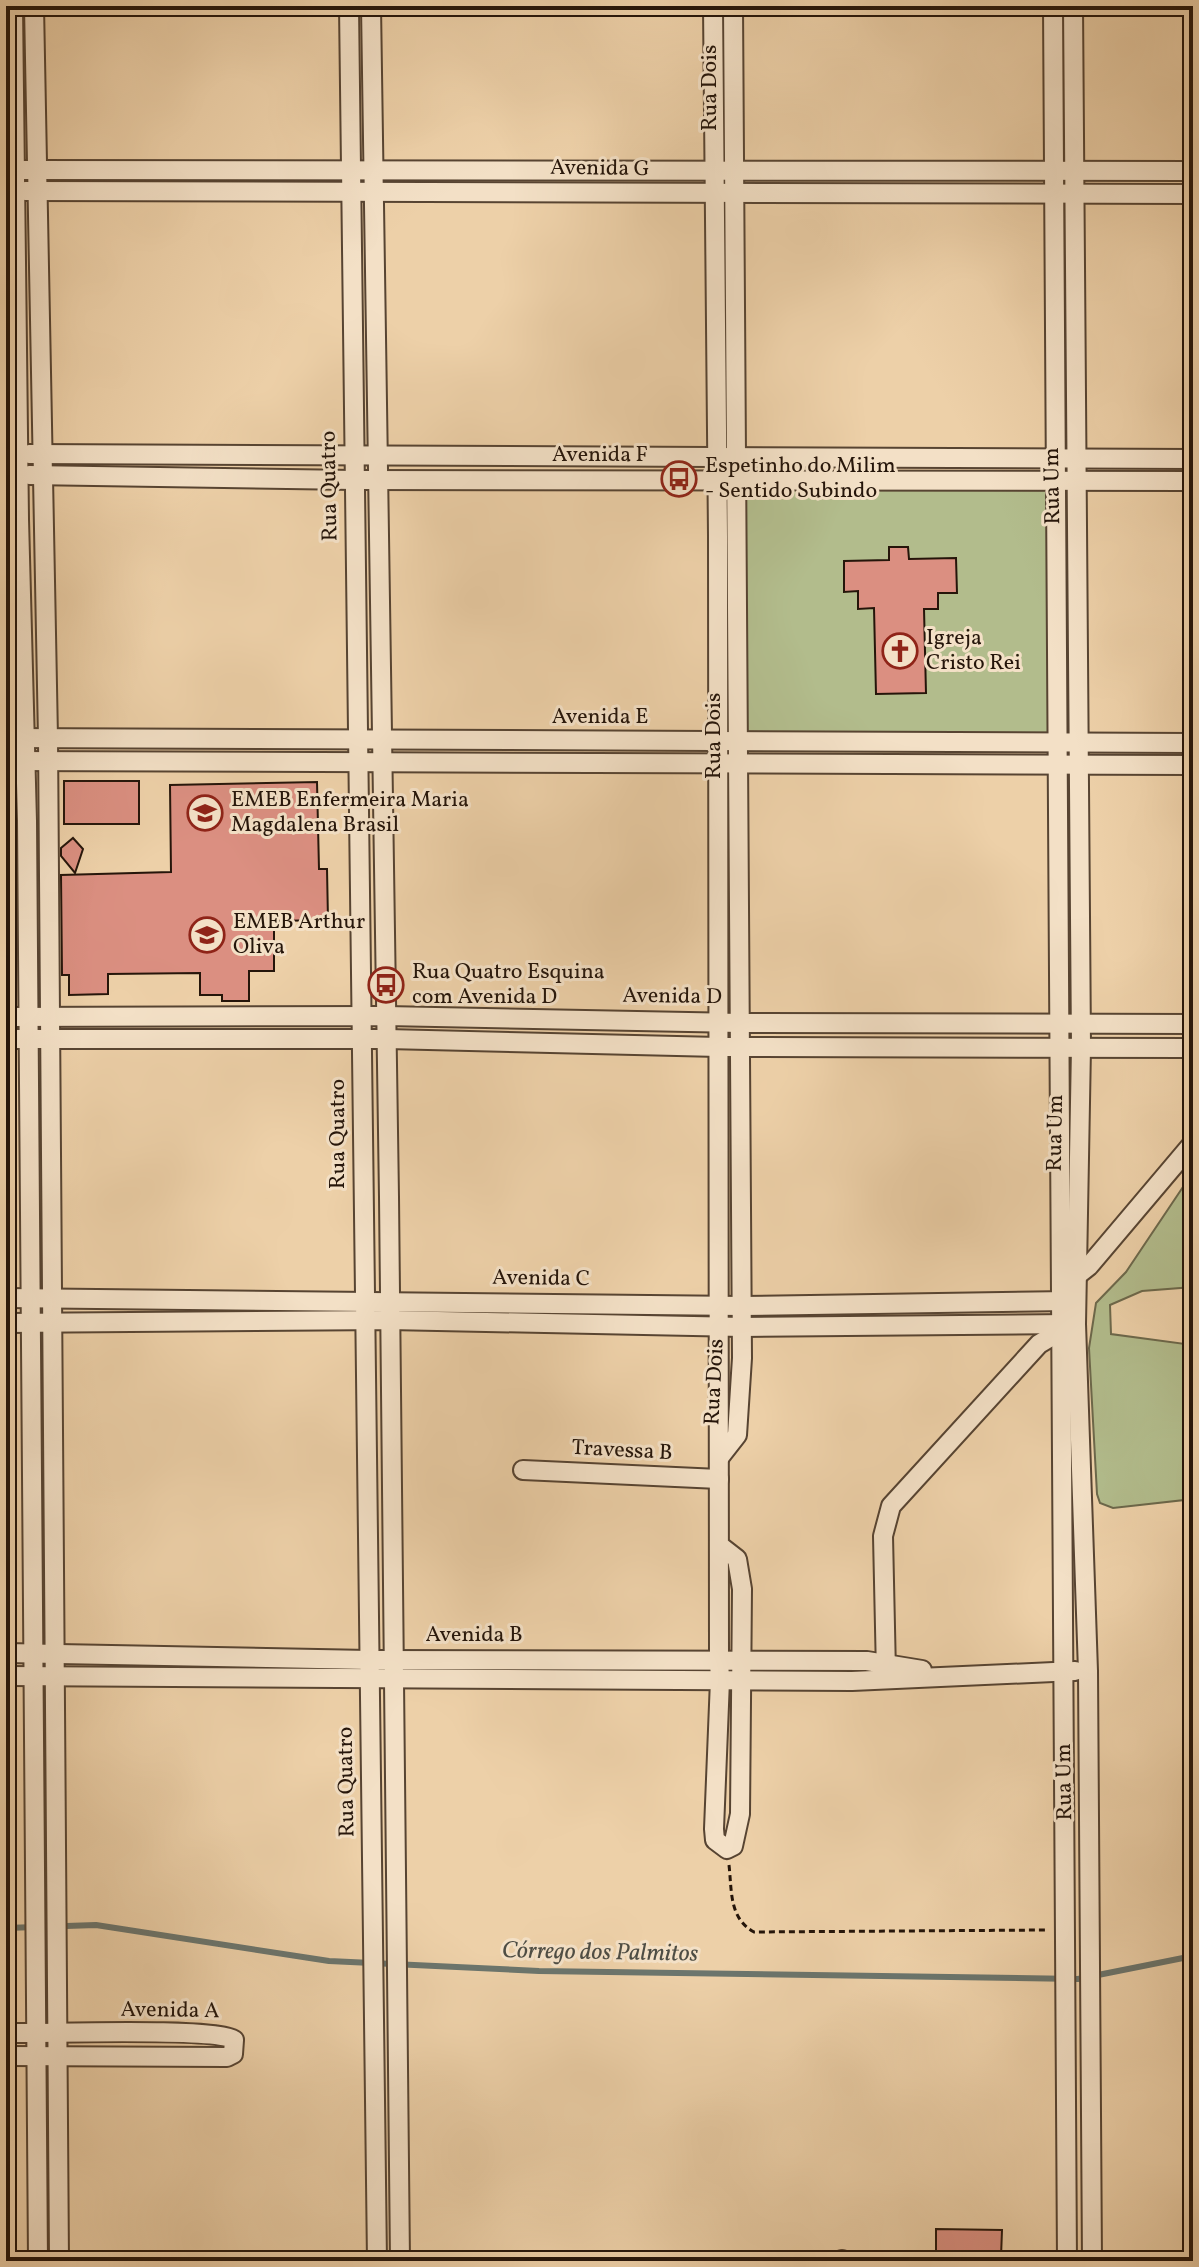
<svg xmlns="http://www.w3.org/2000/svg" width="1199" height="2267" viewBox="0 0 1199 2267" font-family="Vollkorn,serif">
<rect width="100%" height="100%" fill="#edd0a8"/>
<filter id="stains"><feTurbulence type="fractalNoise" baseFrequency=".0025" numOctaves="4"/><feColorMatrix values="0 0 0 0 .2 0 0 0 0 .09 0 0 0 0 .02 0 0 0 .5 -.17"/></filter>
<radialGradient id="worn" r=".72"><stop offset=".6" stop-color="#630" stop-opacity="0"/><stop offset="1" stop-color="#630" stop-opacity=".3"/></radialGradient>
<g fill="#b2bc8c" stroke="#6c684b" stroke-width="2">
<polygon points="736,479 1056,482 1057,742 738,741"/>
<polygon points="1193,1172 1193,1287 1142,1291 1110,1305 1111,1334 1193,1345 1193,1499 1113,1508 1100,1503 1097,1494 1089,1348 1096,1303 1126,1272"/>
</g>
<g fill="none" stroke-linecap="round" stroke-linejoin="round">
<polyline stroke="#6b756d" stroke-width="6" points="6,1928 96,1925 329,1961 539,1971 1078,1979 1193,1956"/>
</g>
<g fill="#db8f81" stroke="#25150a" stroke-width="2">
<polygon points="889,547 908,547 909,559 956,558 957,593 938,593 938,609 924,609 926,693 876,694 874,608 858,609 858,591 844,592 844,561 889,560"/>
<rect x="64" y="781" width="75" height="43"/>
<polygon points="317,782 319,869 327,869 328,920 274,921 274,971 249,971 249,1001 222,1001 222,995 200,995 200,973 108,974 108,994 69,995 69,975 62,975 61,875 171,872 170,785"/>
<polygon points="73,838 83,849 75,873 61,856 61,848"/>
<polygon points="936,2229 1002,2230 1001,2257 936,2256"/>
</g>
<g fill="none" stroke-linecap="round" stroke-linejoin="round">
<defs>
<g id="minor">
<polyline points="13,6 19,519 27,821 38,2261"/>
<polyline points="34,6 48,738 59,2261"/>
<polyline points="349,6 377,2261"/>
<polyline points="371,6 389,1197 400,2261"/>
<polyline points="713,6 718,536 719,1660 720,1680 714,1829 715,1840 727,1849 733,1846 740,1814 742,1589 737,1559 719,1545"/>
<polyline points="1053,6 1067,2261"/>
<polyline points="1073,6 1081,1047 1076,1324 1088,1671 1092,2261"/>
<polyline points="24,170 1193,171"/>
<polyline points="25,191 1193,194"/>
<polyline points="29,454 1193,459"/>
<polyline points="29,475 354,480 1193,481"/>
<polyline points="6,738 1193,743"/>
<polyline points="6,761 1193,765"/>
<polyline points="6,1017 386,1016 740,1023 1193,1024"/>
<polyline points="6,1039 387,1039 719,1047 1193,1048"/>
<polyline points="1070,1281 1089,1266 1193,1143"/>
<polyline points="6,1298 742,1306 1069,1301"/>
<polyline points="6,1323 389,1320 742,1327 1071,1324"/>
<polyline points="719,1458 737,1435 742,1358 733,6"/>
<polyline points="523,1470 719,1479"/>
<polyline points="6,1653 369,1660 867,1661 922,1670"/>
<polyline points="886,1673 883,1536 891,1506 1039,1344 1059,1332 1070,1332"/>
<polyline points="6,1676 852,1681 1075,1671"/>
<path d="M6,2033C40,2034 217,2027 234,2040L233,2054L227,2057L6,2056"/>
<polyline points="842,2261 842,2260"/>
</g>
</defs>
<use href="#minor" stroke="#574432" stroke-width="22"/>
<path stroke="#25150a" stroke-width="3" stroke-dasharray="6 4" stroke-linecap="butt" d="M729,1865C732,1892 729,1918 754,1932L1046,1930"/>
<use href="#minor" stroke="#f3e0c6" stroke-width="18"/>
</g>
<defs>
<symbol id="bus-ring" viewBox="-11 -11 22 22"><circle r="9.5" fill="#f3e0c6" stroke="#8f2418" stroke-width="1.5"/><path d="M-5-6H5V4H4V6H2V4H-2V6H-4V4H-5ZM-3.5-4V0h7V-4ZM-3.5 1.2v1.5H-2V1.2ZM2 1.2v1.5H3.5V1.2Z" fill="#8f2418"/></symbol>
<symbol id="church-ring" viewBox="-11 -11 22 22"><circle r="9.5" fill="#f3e0c6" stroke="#8f2418" stroke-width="1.5"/><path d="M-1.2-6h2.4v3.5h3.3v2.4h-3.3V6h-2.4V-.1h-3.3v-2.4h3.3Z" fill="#8f2418"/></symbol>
<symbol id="school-ring" viewBox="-11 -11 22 22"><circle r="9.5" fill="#f3e0c6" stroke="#8f2418" stroke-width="1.5"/><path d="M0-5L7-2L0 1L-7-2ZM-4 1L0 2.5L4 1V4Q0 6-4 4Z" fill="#8f2418"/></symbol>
</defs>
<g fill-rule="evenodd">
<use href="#bus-ring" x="659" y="459" width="40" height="40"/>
<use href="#church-ring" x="880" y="631" width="40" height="40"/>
<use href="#school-ring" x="185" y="793" width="40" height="40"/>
<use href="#school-ring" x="187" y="915" width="40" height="40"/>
<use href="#bus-ring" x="366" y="965" width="40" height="40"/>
</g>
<g text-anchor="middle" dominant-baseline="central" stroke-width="6" stroke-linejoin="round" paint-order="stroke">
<g font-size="22" fill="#25150a" stroke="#f3e0c6">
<text transform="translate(710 88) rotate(-90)">Rua Dois</text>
<text transform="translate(600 169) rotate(1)">Avenida G</text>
<text x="600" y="455">Avenida F</text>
<text transform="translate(330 486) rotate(-91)">Rua Quatro</text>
<text transform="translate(1053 486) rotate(-91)">Rua Um</text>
<text x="600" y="717">Avenida E</text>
<text transform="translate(714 736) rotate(-90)">Rua Dois</text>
<text transform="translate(672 997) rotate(1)">Avenida D</text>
<text transform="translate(1056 1133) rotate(-89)">Rua Um</text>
<text transform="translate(338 1134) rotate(-90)">Rua Quatro</text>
<text transform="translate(541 1279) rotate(1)">Avenida C</text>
<text transform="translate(715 1382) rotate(-87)">Rua Dois</text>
<text transform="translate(622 1451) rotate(3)">Travessa B</text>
<text x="474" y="1635">Avenida B</text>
<text transform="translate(347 1782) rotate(-91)">Rua Quatro</text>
<text transform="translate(1065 1782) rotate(-91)">Rua Um</text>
<text transform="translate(170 2011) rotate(1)">Avenida A</text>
</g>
<g font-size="22" fill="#25150a" stroke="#f3e0c6" text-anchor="start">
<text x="705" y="466">Espetinho do Milim<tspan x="705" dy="25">- Sentido Subindo</tspan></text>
<text x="926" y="638">Igreja<tspan x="926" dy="25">Cristo Rei</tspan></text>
<text x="231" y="800">EMEB Enfermeira Maria<tspan x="231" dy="25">Magdalena Brasil</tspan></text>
<text x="233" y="922">EMEB Arthur<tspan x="233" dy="25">Oliva</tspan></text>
<text x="412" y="972">Rua Quatro Esquina<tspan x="412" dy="25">com Avenida D</tspan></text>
</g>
<g font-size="24" font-style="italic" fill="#4e4d44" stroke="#f3e0c6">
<text transform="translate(600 1953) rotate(1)">Córrego dos Palmitos</text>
</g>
</g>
<rect width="1199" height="2267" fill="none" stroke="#edd0a8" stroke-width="32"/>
<rect x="8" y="8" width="1183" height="2251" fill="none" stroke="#25150a" stroke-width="4"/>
<rect x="16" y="16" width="1167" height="2235" fill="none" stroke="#25150a" stroke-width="2"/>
<rect width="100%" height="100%" filter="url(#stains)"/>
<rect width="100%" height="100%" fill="url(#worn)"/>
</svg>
